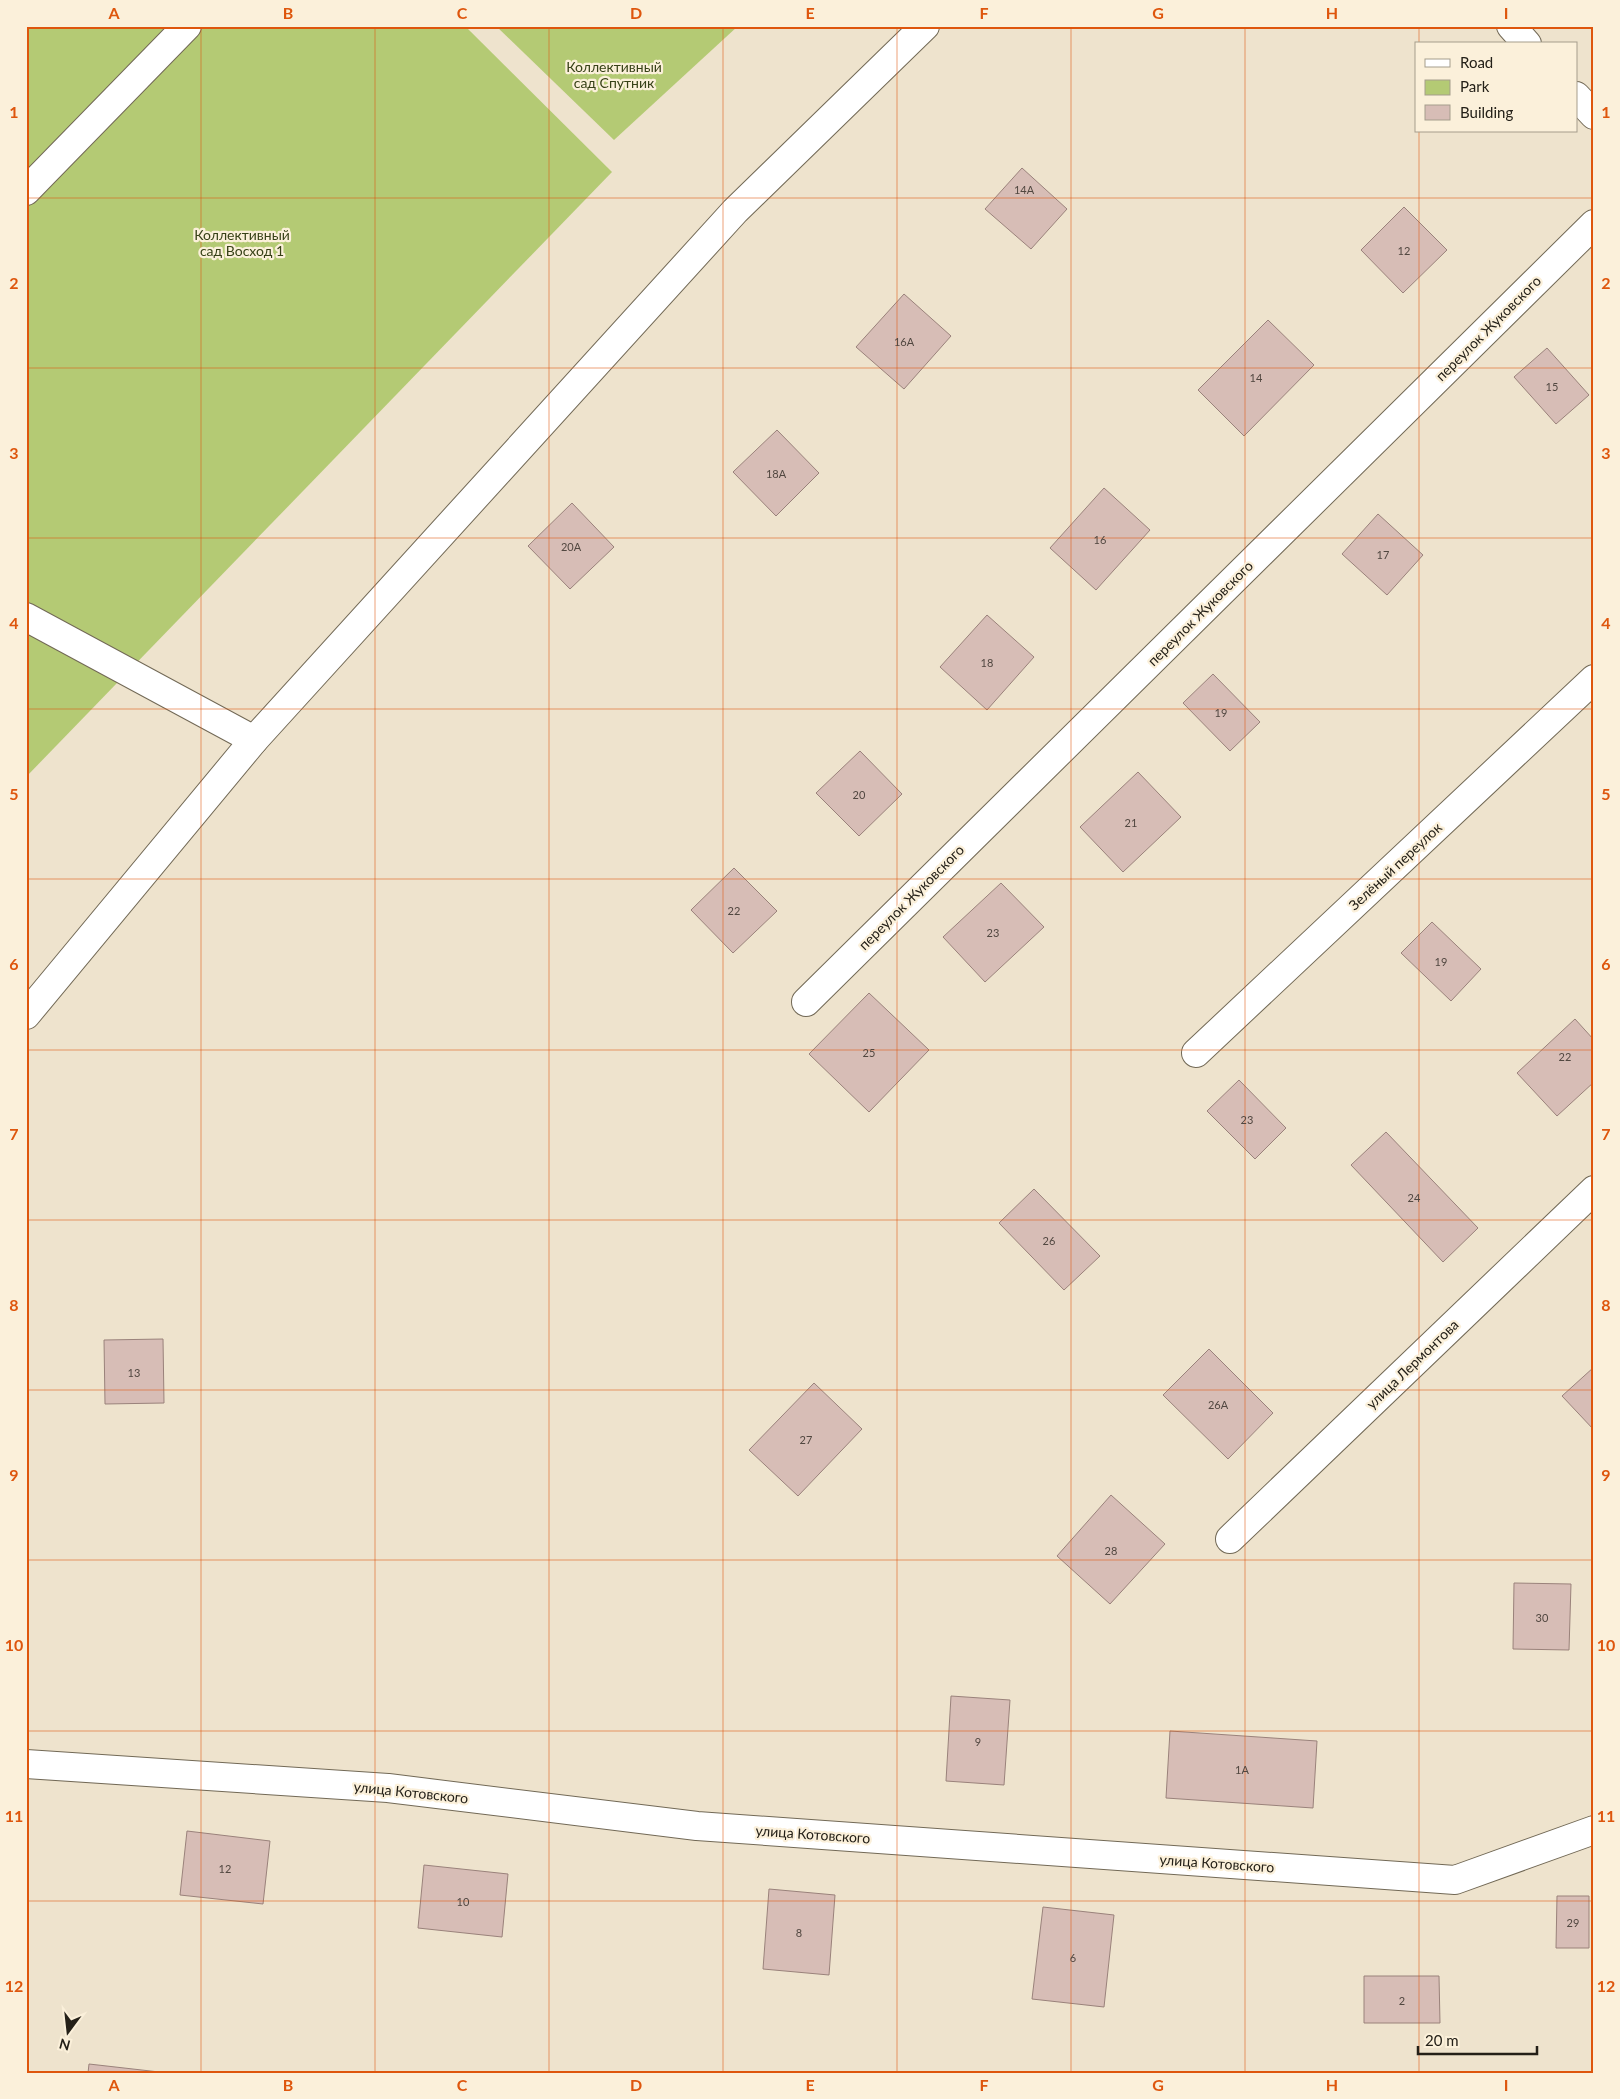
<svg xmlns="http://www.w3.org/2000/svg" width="1620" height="2099" viewBox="0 0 1620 2099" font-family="Lato,sans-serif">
<rect width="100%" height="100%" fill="#eee3cd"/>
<g fill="#b4ca74">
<polygon points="26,26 465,26 612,172 26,777"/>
<polygon points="496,26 738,26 614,140"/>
</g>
<g fill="#d7bdb6" stroke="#9a827b">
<polygon points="1022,168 1067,209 1031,249 985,209"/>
<polygon points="1404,207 1447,250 1403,293 1361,250"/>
<polygon points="904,294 951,336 904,389 856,347"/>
<polygon points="1268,320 1314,365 1244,436 1198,390"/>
<polygon points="1547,348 1589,395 1556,424 1514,377"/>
<polygon points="777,430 819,473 776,516 733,472"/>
<polygon points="1104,488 1150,530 1096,590 1050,548"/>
<polygon points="572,503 614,547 570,589 528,546"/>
<polygon points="1378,514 1423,555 1387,595 1342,554"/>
<polygon points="987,615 1034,657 987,710 940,667"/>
<polygon points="1213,674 1260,722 1230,751 1183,703"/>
<polygon points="860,751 902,794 859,836 816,793"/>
<polygon points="1138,772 1181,817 1123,872 1080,827"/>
<polygon points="734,868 777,911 733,953 691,910"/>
<polygon points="1001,883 1044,927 985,982 943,937"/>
<polygon points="1432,922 1481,969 1451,1001 1401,953"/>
<polygon points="869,993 929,1050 869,1112 809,1054"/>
<polygon points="1575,1019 1594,1040 1594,1082 1557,1116 1517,1073"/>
<polygon points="1239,1080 1286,1128 1255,1159 1207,1111"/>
<polygon points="1386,1132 1478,1228 1443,1262 1351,1165"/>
<polygon points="1034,1189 1100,1256 1064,1290 999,1223"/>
<polygon points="163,1339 164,1403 105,1404 104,1340"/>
<polygon points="1209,1349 1273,1413 1228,1459 1163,1395"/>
<polygon points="1594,1367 1594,1430 1562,1396"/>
<polygon points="814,1383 862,1429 798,1496 749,1450"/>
<polygon points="1111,1495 1165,1544 1110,1604 1057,1556"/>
<polygon points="1514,1583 1571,1584 1569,1650 1513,1649"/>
<polygon points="951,1696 1010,1700 1004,1785 946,1781"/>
<polygon points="1170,1731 1317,1741 1313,1808 1166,1798"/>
<polygon points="187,1831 270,1841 263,1904 180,1895"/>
<polygon points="424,1865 508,1874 502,1937 418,1928"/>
<polygon points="769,1889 835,1895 829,1975 763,1969"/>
<polygon points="1557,1896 1589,1896 1589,1948 1556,1948"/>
<polygon points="1043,1907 1114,1915 1104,2007 1032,1999"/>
<polygon points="1364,1976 1439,1976 1440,2023 1364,2023"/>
<polygon points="89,2064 168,2073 88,2073"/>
</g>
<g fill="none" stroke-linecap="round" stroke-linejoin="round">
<defs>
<g id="minor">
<polyline points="1511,26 1527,44"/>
<polyline points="1576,96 1594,115"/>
<polyline points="26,191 187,26"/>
<polyline points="26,617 254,740"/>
<polyline points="806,1002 1594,224"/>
<polyline points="26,1015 254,740 735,211 925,26"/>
<polyline points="1196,1053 1594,679"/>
<polyline points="1230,1539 1594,1190"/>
<polyline points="26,1764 388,1788 697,1826 1455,1880 1594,1830"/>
</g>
</defs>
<use href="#minor" stroke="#726956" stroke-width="30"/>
<use href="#minor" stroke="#fff" stroke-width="28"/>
</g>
<path fill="none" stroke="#de560d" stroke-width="1" stroke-opacity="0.55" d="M201,26V2073M375,26V2073M549,26V2073M723,26V2073M897,26V2073M1071,26V2073M1245,26V2073M1419,26V44M1419,131V2073M26,198H1594M26,368H1594M26,538H1594M26,709H1594M26,879H1594M26,1050H1594M26,1220H1594M26,1390H1594M26,1560H1594M26,1731H1594M26,1901H1594"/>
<g text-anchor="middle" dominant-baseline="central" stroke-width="4.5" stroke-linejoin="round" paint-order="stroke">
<g font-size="11" fill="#514740">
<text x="1024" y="189">14А</text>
<text x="1404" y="250">12</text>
<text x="904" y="341">16А</text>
<text x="1256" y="377">14</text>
<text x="1552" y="386">15</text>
<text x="776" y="473">18А</text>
<text x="1100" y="539">16</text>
<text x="571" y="546">20А</text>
<text x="1383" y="554">17</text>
<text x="987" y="662">18</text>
<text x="1221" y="712">19</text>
<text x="859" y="794">20</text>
<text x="1131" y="822">21</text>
<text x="734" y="910">22</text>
<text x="993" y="932">23</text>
<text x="1441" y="961">19</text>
<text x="869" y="1052">25</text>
<text x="1565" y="1056">22</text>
<text x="1247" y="1119">23</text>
<text x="1414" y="1197">24</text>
<text x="1049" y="1240">26</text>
<text x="134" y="1372">13</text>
<text x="1218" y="1404">26А</text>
<text x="806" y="1439">27</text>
<text x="1111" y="1550">28</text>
<text x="1542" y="1617">30</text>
<text x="978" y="1741">9</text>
<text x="1242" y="1769">1А</text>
<text x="225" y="1868">12</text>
<text x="463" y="1901">10</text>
<text x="1573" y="1922">29</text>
<text x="799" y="1932">8</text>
<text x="1073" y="1957">6</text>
<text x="1402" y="2000">2</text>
</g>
<g font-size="14" fill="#374117" stroke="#fbf0da">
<text x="614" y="66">Коллективный<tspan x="614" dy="16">сад Спутник</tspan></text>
<text x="242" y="234">Коллективный<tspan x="242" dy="16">сад Восход 1</tspan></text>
</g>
<g font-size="14" fill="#242018" stroke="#fbf0da">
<text transform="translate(1488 328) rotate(-45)">переулок Жуковского</text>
<text transform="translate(1200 613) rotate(-45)">переулок Жуковского</text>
<text transform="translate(1395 866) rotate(-43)">Зелёный переулок</text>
<text transform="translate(911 897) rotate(-45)">переулок Жуковского</text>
<text transform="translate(1412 1364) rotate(-44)">улица Лермонтова</text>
<text transform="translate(411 1792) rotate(6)">улица Котовского</text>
<text transform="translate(813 1834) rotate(4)">улица Котовского</text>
<text transform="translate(1217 1863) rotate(4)">улица Котовского</text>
</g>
</g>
<rect width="1620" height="2099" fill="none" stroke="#fbf0da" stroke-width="55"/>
<rect x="1415" y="42" width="162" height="90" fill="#fbf0da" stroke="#a59d8c"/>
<rect x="1425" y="59" width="25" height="8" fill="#ffffff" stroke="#a59d8c"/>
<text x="1460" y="68" font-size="15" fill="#242018">Road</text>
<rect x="1425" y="80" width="25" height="15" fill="#b4ca74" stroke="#a59d8c"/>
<text x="1460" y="92" font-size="15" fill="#242018">Park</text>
<rect x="1425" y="105" width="25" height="15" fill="#d7bdb6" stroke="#a59d8c"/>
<text x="1460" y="118" font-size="15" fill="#242018">Building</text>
<g transform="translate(68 2032) rotate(195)" stroke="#fbf0da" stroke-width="4" paint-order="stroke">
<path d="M0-4L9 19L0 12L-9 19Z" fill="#242018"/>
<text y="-8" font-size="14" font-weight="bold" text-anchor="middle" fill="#242018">N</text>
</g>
<path d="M1418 2046v8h119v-8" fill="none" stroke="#242018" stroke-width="2.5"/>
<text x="1425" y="2046" font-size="15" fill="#242018" stroke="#fbf0da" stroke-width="4" paint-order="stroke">20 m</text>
<rect x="28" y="28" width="1564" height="2044" fill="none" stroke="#de560d" stroke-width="2"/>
<g font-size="16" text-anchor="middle" font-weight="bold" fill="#de560d">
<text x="114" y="19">A</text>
<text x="288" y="19">B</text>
<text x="462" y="19">C</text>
<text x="636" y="19">D</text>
<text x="810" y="19">E</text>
<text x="984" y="19">F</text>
<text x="1158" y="19">G</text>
<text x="1332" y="19">H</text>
<text x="1506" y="19">I</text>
<text x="14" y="118">1</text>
<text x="1606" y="118">1</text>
<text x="14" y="289">2</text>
<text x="1606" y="289">2</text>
<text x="14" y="459">3</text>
<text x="1606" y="459">3</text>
<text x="14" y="629">4</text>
<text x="1606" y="629">4</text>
<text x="14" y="800">5</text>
<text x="1606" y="800">5</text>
<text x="14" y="970">6</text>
<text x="1606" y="970">6</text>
<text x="14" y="1140">7</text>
<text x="1606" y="1140">7</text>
<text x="14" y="1311">8</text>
<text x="1606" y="1311">8</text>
<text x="14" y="1481">9</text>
<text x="1606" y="1481">9</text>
<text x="14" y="1651">10</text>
<text x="1606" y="1651">10</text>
<text x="14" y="1822">11</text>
<text x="1606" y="1822">11</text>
<text x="14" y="1992">12</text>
<text x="1606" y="1992">12</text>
<text x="114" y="2091">A</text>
<text x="288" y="2091">B</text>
<text x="462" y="2091">C</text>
<text x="636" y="2091">D</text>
<text x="810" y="2091">E</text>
<text x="984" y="2091">F</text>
<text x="1158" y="2091">G</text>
<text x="1332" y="2091">H</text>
<text x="1506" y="2091">I</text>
</g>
</svg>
